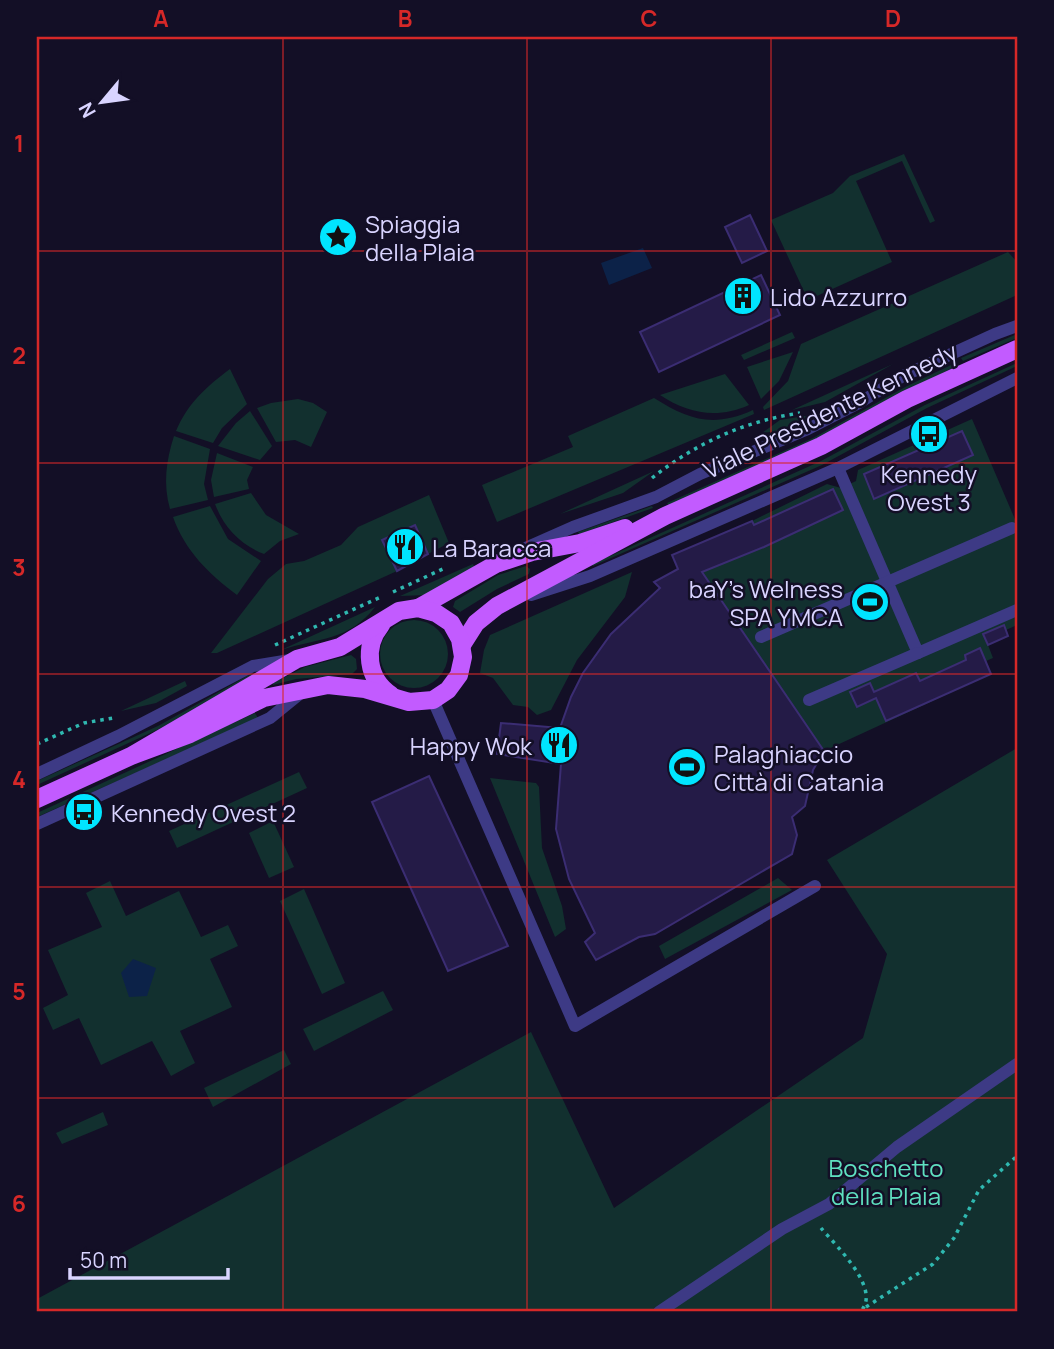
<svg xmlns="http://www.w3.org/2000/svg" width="1054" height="1349" viewBox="0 0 1054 1349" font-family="Manrope,sans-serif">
<rect width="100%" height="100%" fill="#130f26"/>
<g fill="#12302f">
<polygon points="904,154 935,221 930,223 902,161 856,181 892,262 808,300 771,220 833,193 850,176"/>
<polygon points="1008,252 1017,262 1017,295 764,410 763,407 788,381 801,344"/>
<polygon points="792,332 795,338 744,360 741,355"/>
<polygon points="1017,334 1017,338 963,361 961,358"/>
<polygon points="793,352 779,381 761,399 747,367"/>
<polygon points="1017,363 1017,366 927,408 822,465 593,566 592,564 821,461 925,405"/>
<polygon points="893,364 825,402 792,410"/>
<polygon points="951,365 952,368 843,427 669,506 667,503 813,438 907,386"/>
<path d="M230,369L247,404L222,428L213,443L176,431C188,403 206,387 230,369Z"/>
<path d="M725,374L749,405C718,419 688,414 660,395Z"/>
<path d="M654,398C689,420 713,428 753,410L754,414L497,522L482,485L573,447L568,436Z"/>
<polygon points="298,399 313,403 327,412 311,447 295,440 276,442 257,408 271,403"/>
<polygon points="250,411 272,446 260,460 218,446 236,423"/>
<polygon points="817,414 778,431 762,433 780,420"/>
<polygon points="972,419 1017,524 1017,625 1006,630 1008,636 988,645 993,658 986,661 991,674 824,751 705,577 678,569 672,555 752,521 827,484 841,488 856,481 858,470"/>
<path d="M174,436L210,449L204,484L208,500L170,509C163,484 166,461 174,436Z"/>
<polygon points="217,453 253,467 247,480 249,489 214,497 211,480"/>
<polygon points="654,471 623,493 560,514"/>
<path d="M251,493L266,515L299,534L280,541L264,554C241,545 224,528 215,504Z"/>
<polygon points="429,495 449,543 428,554 414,525 382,540 397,571 217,653 211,653 268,579 286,564 304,561 341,545 358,527"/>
<path d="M210,506L228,539L261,561L237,595C209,574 185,551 173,517Z"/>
<polygon points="652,506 653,508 579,534 578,532"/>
<polygon points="473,564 475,569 427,595 400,596"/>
<polygon points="526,566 530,569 529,574 497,589 460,612 453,607 455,601 498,575"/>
<polygon points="632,572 625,597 577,660 551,710 537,715 528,707 513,705 493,678 480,673 484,650 490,635"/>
<path d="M375,607C349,641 318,638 281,650Z"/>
<circle cx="414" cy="654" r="34"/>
<polygon points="351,655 356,659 357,669 352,674 296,679 273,685 273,683 305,667"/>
<polygon points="251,674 256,676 159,729 37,785 37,781 158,726"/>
<polygon points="185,681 187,686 156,703 121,711"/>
<polygon points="255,713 258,718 37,817 37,813"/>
<polygon points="1017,748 1017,1312 37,1312 37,1299 531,1032 614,1208 863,1038 887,954 827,860"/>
<polygon points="299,772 307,788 177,848 169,831"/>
<polygon points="490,778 536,783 539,787 542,848 562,906 566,929 555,937"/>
<polygon points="273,821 294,867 269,878 249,833"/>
<polygon points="778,878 792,890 665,959 659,946"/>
<polygon points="110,881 126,916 179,891 201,937 228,925 238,946 210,959 232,1007 180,1031 195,1063 171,1076 152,1041 101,1065 79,1018 53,1030 43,1008 68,995 48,950 102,927 86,893"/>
<polygon points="304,889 345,983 322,994 280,901"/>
<polygon points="383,991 393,1010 314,1051 303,1029"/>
<polygon points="284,1050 291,1064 213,1107 204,1088"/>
<polygon points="103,1112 108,1125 62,1144 56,1133"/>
</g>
<g fill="#0c2248">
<polygon points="643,248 652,268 609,285 601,263"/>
<polygon points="133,959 156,968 147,996 129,997 121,973"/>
</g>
<g fill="#241b47" stroke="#3b2d73" stroke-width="2">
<polygon points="750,215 767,251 742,263 725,227"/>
<polygon points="761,275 780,315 659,372 640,332"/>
<polygon points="962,431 973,455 874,499 864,474"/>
<polygon points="833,489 843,510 764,547 702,572 824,751 813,770 805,806 792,817 797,835 792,854 655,934 639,937 596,960 585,942 595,933 569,879 556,829 561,764 497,754 501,723 560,728 571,697 583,673 611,634 660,588 654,582 678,569 672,555 752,521 754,525"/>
<polygon points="415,525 428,554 397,571 382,540"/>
<polygon points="1004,625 1008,636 988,645 983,634"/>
<polygon points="980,648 991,674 886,721 876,698 857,707 850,692 870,683 874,692 916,673 920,681 966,660 965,655"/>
<polygon points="429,776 508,946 448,971 372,802"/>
</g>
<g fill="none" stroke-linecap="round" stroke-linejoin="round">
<g stroke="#2fb8b0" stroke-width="3.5" stroke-dasharray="3.5 5" stroke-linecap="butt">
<path d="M652,478C696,443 745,421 800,413"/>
<polyline points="393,592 447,567"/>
<polyline points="275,645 383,596"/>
<polyline points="37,744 84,723 113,718"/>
<path d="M821,1228C836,1246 883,1290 860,1312"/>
<polyline points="866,1307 933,1264 954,1238 979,1190 1017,1156"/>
</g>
<g stroke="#3d3a85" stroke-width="12">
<polyline points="838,468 918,653 1017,610"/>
<polyline points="521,550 573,527 656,497 700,474 808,429 859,403 903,376 995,334 1017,326"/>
<polyline points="531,595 590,576 838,468 1017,378"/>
<polyline points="761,637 1012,528"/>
<polyline points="433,700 575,1026 815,886"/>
<polyline points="809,700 918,653"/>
<polyline points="37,774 118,736 253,666 290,660"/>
<polyline points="37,824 270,718 302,692"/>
<polyline points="659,1312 782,1229 829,1204 897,1147 1017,1064"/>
</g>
<g stroke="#c25bff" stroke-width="18">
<polyline points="418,608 496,564 532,552 580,543 625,528"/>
<path d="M381,625C363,647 367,679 391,695"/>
<polyline points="462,645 476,623 497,606 665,516 821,446 907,399 1017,349"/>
<polyline points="37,799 131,756 190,734 264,698 328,685 365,689 409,702 433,700 448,690 459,675 463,657 460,639 451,623 436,613 418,608 399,611 340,647 297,659 131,756"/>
</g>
</g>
<path fill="none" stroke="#d62828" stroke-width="2" stroke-opacity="0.55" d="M283,37V1312M527,37V1312M771,37V1312M37,251H1017M37,463H1017M37,674H1017M37,887H1017M37,1098H1017"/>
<defs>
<symbol id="sight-disc" viewBox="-11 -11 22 22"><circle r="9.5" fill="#00e5ff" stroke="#130f26"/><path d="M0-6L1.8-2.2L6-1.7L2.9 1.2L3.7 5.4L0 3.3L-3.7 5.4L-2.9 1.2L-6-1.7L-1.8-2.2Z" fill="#111"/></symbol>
<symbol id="building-disc" viewBox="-11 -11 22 22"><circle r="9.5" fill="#00e5ff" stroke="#130f26"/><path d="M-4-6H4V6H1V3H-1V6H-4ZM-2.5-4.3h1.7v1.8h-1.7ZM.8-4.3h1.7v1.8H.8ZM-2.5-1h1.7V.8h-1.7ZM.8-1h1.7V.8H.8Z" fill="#111"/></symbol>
<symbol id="bus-disc" viewBox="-11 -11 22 22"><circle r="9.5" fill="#00e5ff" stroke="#130f26"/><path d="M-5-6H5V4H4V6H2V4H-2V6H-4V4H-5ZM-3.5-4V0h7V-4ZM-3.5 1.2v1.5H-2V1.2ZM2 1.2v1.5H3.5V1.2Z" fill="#111"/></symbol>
<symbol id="restaurant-disc" viewBox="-11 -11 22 22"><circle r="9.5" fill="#00e5ff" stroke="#130f26"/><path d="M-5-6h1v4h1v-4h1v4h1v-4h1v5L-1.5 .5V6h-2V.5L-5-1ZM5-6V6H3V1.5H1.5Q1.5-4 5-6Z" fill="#111"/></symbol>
<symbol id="stadium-disc" viewBox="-11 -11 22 22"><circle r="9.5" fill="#00e5ff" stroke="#130f26"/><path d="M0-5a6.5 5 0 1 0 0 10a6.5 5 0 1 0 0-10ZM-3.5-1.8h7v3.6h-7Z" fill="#111"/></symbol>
</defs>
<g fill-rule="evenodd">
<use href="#sight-disc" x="316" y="215" width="44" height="44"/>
<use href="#building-disc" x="721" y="274" width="44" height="44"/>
<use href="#bus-disc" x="907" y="412" width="44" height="44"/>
<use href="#restaurant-disc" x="383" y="525" width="44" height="44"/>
<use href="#stadium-disc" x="848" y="580" width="44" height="44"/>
<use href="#restaurant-disc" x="537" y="723" width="44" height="44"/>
<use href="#stadium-disc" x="665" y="745" width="44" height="44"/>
<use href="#bus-disc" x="62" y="790" width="44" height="44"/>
</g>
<g text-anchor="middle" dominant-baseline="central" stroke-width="5" stroke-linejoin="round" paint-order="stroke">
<g font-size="24" fill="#d9d4ff" stroke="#130f26" text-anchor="start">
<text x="365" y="223">Spiaggia<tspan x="365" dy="28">della Plaia</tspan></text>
<text x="770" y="296">Lido Azzurro</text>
<text x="929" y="473" text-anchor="middle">Kennedy<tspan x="929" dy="28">Ovest 3</tspan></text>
<text x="432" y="547">La Baracca</text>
<text x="843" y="588" text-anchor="end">baY's Welness<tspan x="843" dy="28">SPA YMCA</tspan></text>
<text x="532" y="745" text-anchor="end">Happy Wok</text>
<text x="714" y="753">Palaghiaccio<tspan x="714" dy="28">Città di Catania</tspan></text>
<text x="111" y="812">Kennedy Ovest 2</text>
</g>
<g font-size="24" fill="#d9d4ff" stroke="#130f26">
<text transform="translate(830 410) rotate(-26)">Viale Presidente Kennedy</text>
</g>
<g font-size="24" fill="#5fe0c0" stroke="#130f26">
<text x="886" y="1167">Boschetto<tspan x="886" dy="28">della Plaia</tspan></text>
</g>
</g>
<rect width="1054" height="1349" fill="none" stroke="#130f26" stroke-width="77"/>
<g transform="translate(102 102) rotate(241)" stroke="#130f26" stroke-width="5" paint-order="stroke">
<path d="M0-5L12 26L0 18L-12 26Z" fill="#d9d4ff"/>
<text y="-10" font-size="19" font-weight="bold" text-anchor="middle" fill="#d9d4ff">N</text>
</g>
<path d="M70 1268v10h158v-10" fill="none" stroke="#d9d4ff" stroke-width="3.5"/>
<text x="80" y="1268" font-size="21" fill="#d9d4ff" stroke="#130f26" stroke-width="5" paint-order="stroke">50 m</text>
<rect x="38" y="38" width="978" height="1272" fill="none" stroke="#d62828" stroke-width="2.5"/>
<g font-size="23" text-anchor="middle" font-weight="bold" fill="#d62828">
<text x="161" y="27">A</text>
<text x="405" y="27">B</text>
<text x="649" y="27">C</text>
<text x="893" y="27">D</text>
<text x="19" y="152">1</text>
<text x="19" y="364">2</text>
<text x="19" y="576">3</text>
<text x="19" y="788">4</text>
<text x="19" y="1000">5</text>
<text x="19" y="1212">6</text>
</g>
</svg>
